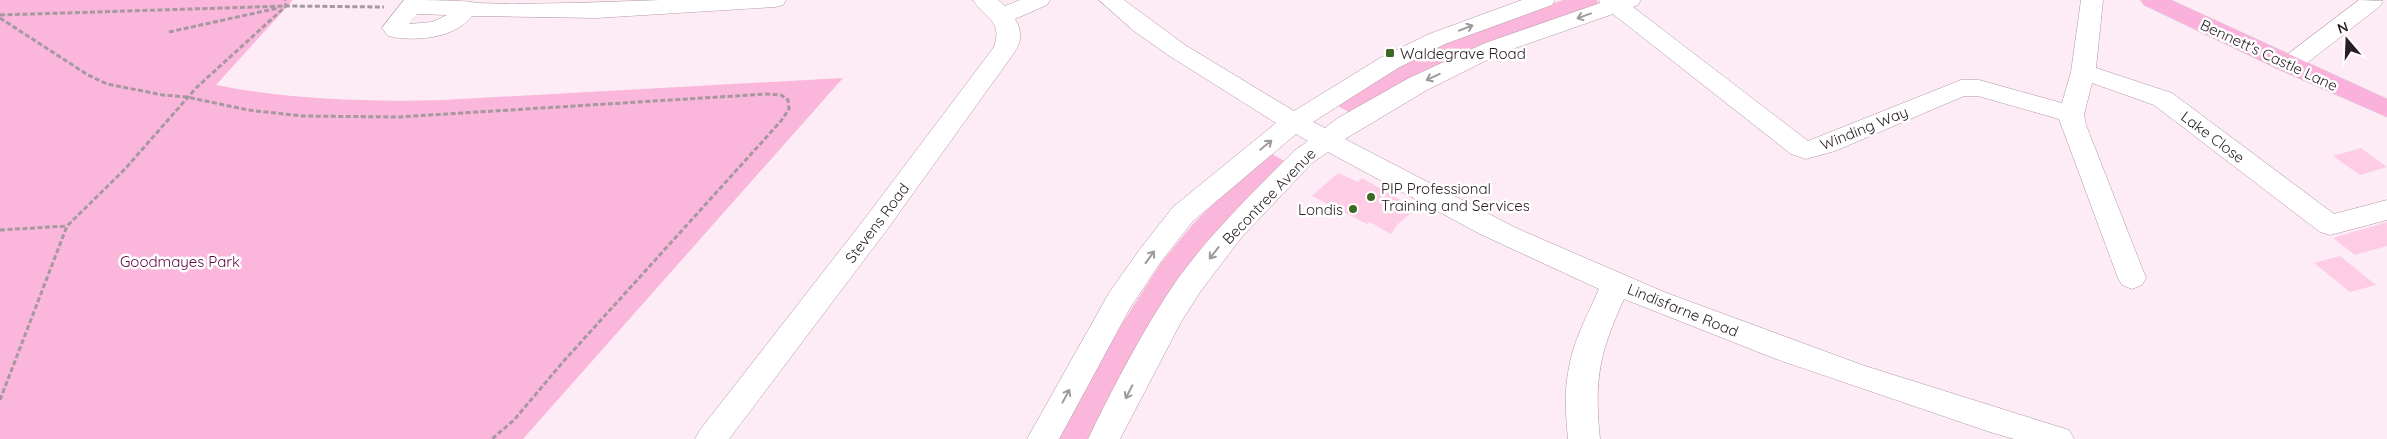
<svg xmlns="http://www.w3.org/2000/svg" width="2387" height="439" viewBox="0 0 2387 439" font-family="Quicksand,sans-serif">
<rect width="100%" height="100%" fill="#fdecf5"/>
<g fill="#fbb6db">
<path d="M0,0H293L216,85C290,100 367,102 443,100L843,78L523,439H0Z"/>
<polygon points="1563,0 1597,0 1598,2 1595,6 1482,46 1428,69 1352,114 1333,103 1406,60 1493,25"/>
<polygon points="1268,152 1288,163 1091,439 1059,439 1118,330 1161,263 1193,224 1241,176"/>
</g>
<g fill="#fdcde6">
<polygon points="2361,148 2387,167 2360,175 2333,156"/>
<polygon points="1338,173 1358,182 1362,178 1416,209 1398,224 1391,234 1370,222 1367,224 1312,196"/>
<polygon points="2387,222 2387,246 2355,255 2333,238"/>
<polygon points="2340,256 2376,285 2350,292 2314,263"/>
</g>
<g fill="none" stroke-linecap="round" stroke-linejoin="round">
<defs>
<g id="minor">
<path d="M404,0C414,0 471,0 475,3C538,5 599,2 661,0C703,0 745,0 786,0L783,5L775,7L596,18L472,16C455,39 413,42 388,36L382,28ZM417,14L447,15L432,22L409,24Z"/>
<path d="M973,0H998L1005,6L1020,0H1050L1047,5L1015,19C1022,30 1022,42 1014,53L886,231L729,439H695L700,430L866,217L994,47C1003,19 985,19 973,0Z"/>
<path d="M1099,0H1124L1185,45L1294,111L1380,58L1429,34L1522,0H1555L1552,5L1445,44L1398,68L1313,122L1325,128L1338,118L1409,78L1485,43L1600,3L1599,0H1641L1638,5L1633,7L1808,141L1961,80H1979L2062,103L2071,72L2081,0H2103L2096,68L2172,93L2334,214L2387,200V220L2330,235L2320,232L2154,105L2092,83L2084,114L2086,125L2146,278L2142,285L2132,289L2122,285L2118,278L2059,119L1978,96H1964L1835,151L1806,159L1791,154L1613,14L1501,53L1427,90L1345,139L1516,228L1664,292L1865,366L2069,430L2074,439H2014L1990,432L1776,359L1624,299C1599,354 1594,379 1600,439H1568C1566,417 1564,395 1568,373C1572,343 1587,316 1599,289L1480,234L1328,152L1312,163L1241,238L1200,292L1181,322L1120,439H1088C1115,384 1144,327 1179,277C1213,231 1254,191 1294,151L1308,141L1296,134L1193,221L1160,263L1130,308L1059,439H1027L1109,293L1140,249L1173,207L1276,123L1168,55L1134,31Z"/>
<polygon points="2359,0 2383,1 2380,6 2298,70 2289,73 2280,70 2277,65 2280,60"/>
</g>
<polygon id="major" points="2141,0 2171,0 2387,99 2387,117 2280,70 2144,5"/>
</defs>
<use href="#minor" stroke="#af97a4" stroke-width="1"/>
<use href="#major" stroke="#d4d2d3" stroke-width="1"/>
<g stroke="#a6989f" stroke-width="3" stroke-dasharray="5 2.5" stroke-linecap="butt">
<polyline points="0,15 286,6 384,7"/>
<polyline points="0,18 88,75 107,84 163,95 187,97 248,110 302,116 398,117 767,94 781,95 788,100 789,109 781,121 562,363 514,420 492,439"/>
<polyline points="169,32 278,8"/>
<polyline points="0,230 67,226"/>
<polyline points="0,400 67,226 125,169 196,88 286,6 285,0"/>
</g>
<use href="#minor" fill="#fff" fill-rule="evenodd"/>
<use href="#major" fill="#fab1dc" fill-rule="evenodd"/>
</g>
<defs><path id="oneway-shaft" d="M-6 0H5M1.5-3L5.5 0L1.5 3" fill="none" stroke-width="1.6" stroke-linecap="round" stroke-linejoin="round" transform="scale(1.25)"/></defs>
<g stroke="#9e999c">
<use href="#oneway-shaft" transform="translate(1584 16) rotate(160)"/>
<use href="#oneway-shaft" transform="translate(1466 28) rotate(-21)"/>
<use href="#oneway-shaft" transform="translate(1433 77) rotate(155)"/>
<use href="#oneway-shaft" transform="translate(1266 145) rotate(-39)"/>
<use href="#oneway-shaft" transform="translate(1214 253) rotate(128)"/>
<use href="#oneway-shaft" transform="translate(1150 257) rotate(-54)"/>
<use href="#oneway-shaft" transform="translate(1129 392) rotate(117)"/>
<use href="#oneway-shaft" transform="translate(1066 396) rotate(-62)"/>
</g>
<g fill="#3e6825" stroke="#fff" stroke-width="2">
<rect x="1385" y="48" width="10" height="10" rx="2.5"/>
<circle cx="1371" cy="197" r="5"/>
<circle cx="1353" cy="209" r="5"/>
</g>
<g text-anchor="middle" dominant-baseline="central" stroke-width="5" stroke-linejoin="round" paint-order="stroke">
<g font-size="15" fill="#271d22" stroke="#fff" text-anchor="start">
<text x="1400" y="53">Waldegrave Road</text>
<text x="1381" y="188">PIP Professional<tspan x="1381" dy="17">Training and Services</tspan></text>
<text x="1343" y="209" text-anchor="end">Londis</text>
</g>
<g font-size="15" fill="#271d22" stroke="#fff">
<text transform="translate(2269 55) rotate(25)">Bennett's Castle Lane</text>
<text transform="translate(1864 128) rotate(-22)">Winding Way</text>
<text transform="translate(2213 137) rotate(37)">Lake Close</text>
<text transform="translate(1269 196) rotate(-46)">Becontree Avenue</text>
<text transform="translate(877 223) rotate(-53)">Stevens Road</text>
<text transform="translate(1683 310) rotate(22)">Lindisfarne Road</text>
</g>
<g font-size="15" fill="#610644" stroke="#fff">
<text x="180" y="261">Goodmayes Park</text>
</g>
</g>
<g transform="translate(2347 40) rotate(341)" stroke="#ffffff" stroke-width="4" paint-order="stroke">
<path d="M0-4L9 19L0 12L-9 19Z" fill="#271d22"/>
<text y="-8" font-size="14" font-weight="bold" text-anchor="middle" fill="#271d22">N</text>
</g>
</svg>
